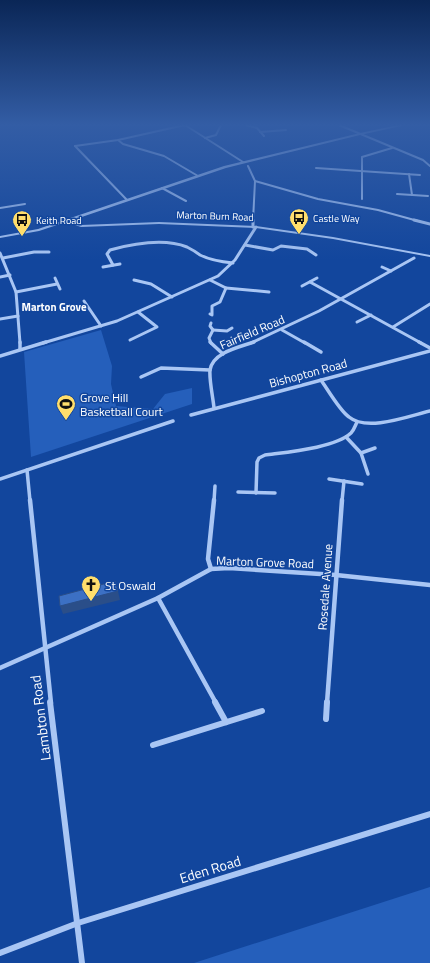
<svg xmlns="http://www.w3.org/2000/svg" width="430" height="963" viewBox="0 0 430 963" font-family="'Titillium Web',sans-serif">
<rect width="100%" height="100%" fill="#12469d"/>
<g fill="#255fbb">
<polygon points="101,330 112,366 111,384 116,406 153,409 165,394 192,388 192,404 31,457 24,352"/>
<polygon points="430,887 430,963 194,963"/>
</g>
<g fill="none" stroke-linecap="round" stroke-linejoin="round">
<g stroke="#a9c6f4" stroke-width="2">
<polyline points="185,125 243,162"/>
<polyline points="246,125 257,128 264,136"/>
<polyline points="339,125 423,160 430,166"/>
<polyline points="260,132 286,130"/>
<polyline points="205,138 216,135 221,125"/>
<polyline points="118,140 123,144 164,156 198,176"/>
<polyline points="75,146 118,140 185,125"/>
<polyline points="75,146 127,200"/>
<polyline points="248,166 255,181 253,221"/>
<polyline points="316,168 420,175"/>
<polyline points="409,174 412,195"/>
<polyline points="255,181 318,199 378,210 418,221"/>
<polyline points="162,188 186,201"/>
<polyline points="397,194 428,196"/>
<polyline points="362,199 362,157 392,148"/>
<polyline points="0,208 25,204"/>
</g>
<g stroke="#a9c6f4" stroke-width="3">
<polyline points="414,220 430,224"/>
<polyline points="253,227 253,220"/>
<polyline points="245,245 273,250 281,246 307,249 316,255"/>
<polyline points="0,253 16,292 20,343"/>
<polyline points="3,258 34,252 49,252"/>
<path d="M113,265L107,254L110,250C132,244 164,238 187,247C191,249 196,252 200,255C210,260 222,262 233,263"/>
<polyline points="103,267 120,264"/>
<polyline points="382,267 391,271"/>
<polyline points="0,277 10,275"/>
<polyline points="55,278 60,289"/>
<polyline points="134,280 151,284 172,297"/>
<polyline points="210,280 226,288 220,302 212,306 212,315 210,314"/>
<polyline points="310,282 421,343"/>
<polyline points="302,286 317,278"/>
<polyline points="226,288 269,292"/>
<polyline points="16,292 57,284"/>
<polyline points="84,301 101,326"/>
<polyline points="0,319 18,316"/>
<polyline points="357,322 371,315"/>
<polyline points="393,327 430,304"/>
<polyline points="213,330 227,331 232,328"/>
<polyline points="282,330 305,343"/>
<polyline points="130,340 157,327 138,312"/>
<polyline points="43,343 117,321 218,276 235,260 256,227"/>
<polyline points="211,343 209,338 213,330 210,326 211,323"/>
<polyline points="251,343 319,311 414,258"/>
</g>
<g stroke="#a9c6f4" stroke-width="3.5">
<polyline points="20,342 20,349"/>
<polyline points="210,342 223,354"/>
<polyline points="304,342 321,352"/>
<polyline points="419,342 430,348"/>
<polyline points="0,356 46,342"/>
<polyline points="141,377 161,368 210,370"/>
<path d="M321,380C328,390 340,411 349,417C367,432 409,416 430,411"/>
<path d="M214,408C213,397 209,380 210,370C213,352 240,347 254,342"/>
<polyline points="191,415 430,351"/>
<polyline points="346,437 361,453 368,474"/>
<polyline points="361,453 375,448"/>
<polyline points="27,470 30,501"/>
<polyline points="0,479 173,421"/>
<polyline points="329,479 362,484"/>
<polyline points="238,492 275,493"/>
<path d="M256,493L257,462L259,458L265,455C287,452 335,448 351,433C354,430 355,426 357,422"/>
<polyline points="214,501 215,486"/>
<polyline points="342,501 344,481"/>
</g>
<g stroke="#a9c6f4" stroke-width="4.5">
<polyline points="30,500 51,703"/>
<polyline points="211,569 208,559 214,500"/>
<polyline points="158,598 216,703"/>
<polyline points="0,668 158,598 211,569 229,568 336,575 430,585"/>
<polyline points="327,703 342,500"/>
</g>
<g stroke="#a9c6f4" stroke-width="6">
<polyline points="50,702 82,963"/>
<polyline points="215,702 226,722"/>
<polyline points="326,719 327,702"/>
<polyline points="153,745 262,711"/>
<polyline points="0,953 78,923 430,814"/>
</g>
<polygon fill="#a9c6f4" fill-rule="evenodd" points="398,125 406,125 360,135 226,168 70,221 81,225 159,222 256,226 333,237 430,255 430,257 333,239 256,228 159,224 81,227 66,222 39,231 0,238 0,236 38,229 224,166 360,133"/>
</g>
<polygon fill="#2a4e89" points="118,591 120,600 63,614 60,606"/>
<polygon fill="#3c70c4" stroke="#2a4e89" points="115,581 118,591 60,606 59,596"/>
<linearGradient id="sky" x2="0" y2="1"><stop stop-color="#0a2656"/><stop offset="0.48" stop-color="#335da5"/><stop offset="1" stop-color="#335da5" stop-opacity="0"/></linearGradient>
<rect width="430" height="260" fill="url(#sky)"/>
<defs>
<symbol id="bus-pin" viewBox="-11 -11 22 30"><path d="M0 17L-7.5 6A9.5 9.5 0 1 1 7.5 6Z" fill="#ffde6c" stroke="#12469d"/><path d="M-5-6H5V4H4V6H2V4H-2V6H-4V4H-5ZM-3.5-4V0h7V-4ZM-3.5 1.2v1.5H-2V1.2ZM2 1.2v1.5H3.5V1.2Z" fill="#111"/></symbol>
<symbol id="stadium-pin" viewBox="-11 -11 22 30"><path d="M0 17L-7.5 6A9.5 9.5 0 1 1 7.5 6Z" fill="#ffde6c" stroke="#12469d"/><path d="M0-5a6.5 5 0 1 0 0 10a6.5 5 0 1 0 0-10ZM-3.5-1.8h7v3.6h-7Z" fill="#111"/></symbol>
<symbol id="church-pin" viewBox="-11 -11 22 30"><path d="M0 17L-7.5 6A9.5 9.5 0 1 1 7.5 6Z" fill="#ffde6c" stroke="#12469d"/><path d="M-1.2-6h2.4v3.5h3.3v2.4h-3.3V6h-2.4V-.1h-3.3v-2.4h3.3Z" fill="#111"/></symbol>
</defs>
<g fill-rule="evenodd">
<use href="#bus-pin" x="288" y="207" width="22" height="30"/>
<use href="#bus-pin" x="11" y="209" width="22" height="30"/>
<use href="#stadium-pin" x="55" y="393" width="22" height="30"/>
<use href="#church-pin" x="80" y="574" width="22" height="30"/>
</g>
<g text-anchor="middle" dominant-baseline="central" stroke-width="3" stroke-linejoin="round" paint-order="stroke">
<g font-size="10" fill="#fff" stroke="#12469d">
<text transform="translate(215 216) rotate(2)">Marton Burn Road</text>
</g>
<g font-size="10" fill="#fff" stroke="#12469d" text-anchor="start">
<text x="313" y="218">Castle Way</text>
<text x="36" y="220">Keith Road</text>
</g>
<g font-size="11" font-weight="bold" fill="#fff" stroke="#12469d">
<text x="54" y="307">Marton Grove</text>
</g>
<g font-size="12" fill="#fff" stroke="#12469d">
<text transform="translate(252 332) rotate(-23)">Fairfield Road</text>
<text transform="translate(308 373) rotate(-15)">Bishopton Road</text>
<text transform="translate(265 562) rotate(2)">Marton Grove Road</text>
<text transform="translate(325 587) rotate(-86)">Rosedale Avenue</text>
</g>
<g font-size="12" fill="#fff" stroke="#12469d" text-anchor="start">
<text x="80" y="397">Grove Hill<tspan x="80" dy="14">Basketball Court</tspan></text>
<text x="105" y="585">St Oswald</text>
</g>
<g font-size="14" fill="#fff" stroke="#12469d">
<text transform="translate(40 718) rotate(-97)">Lambton Road</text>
<text transform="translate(210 869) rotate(-17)">Eden Road</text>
</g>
</g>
</svg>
